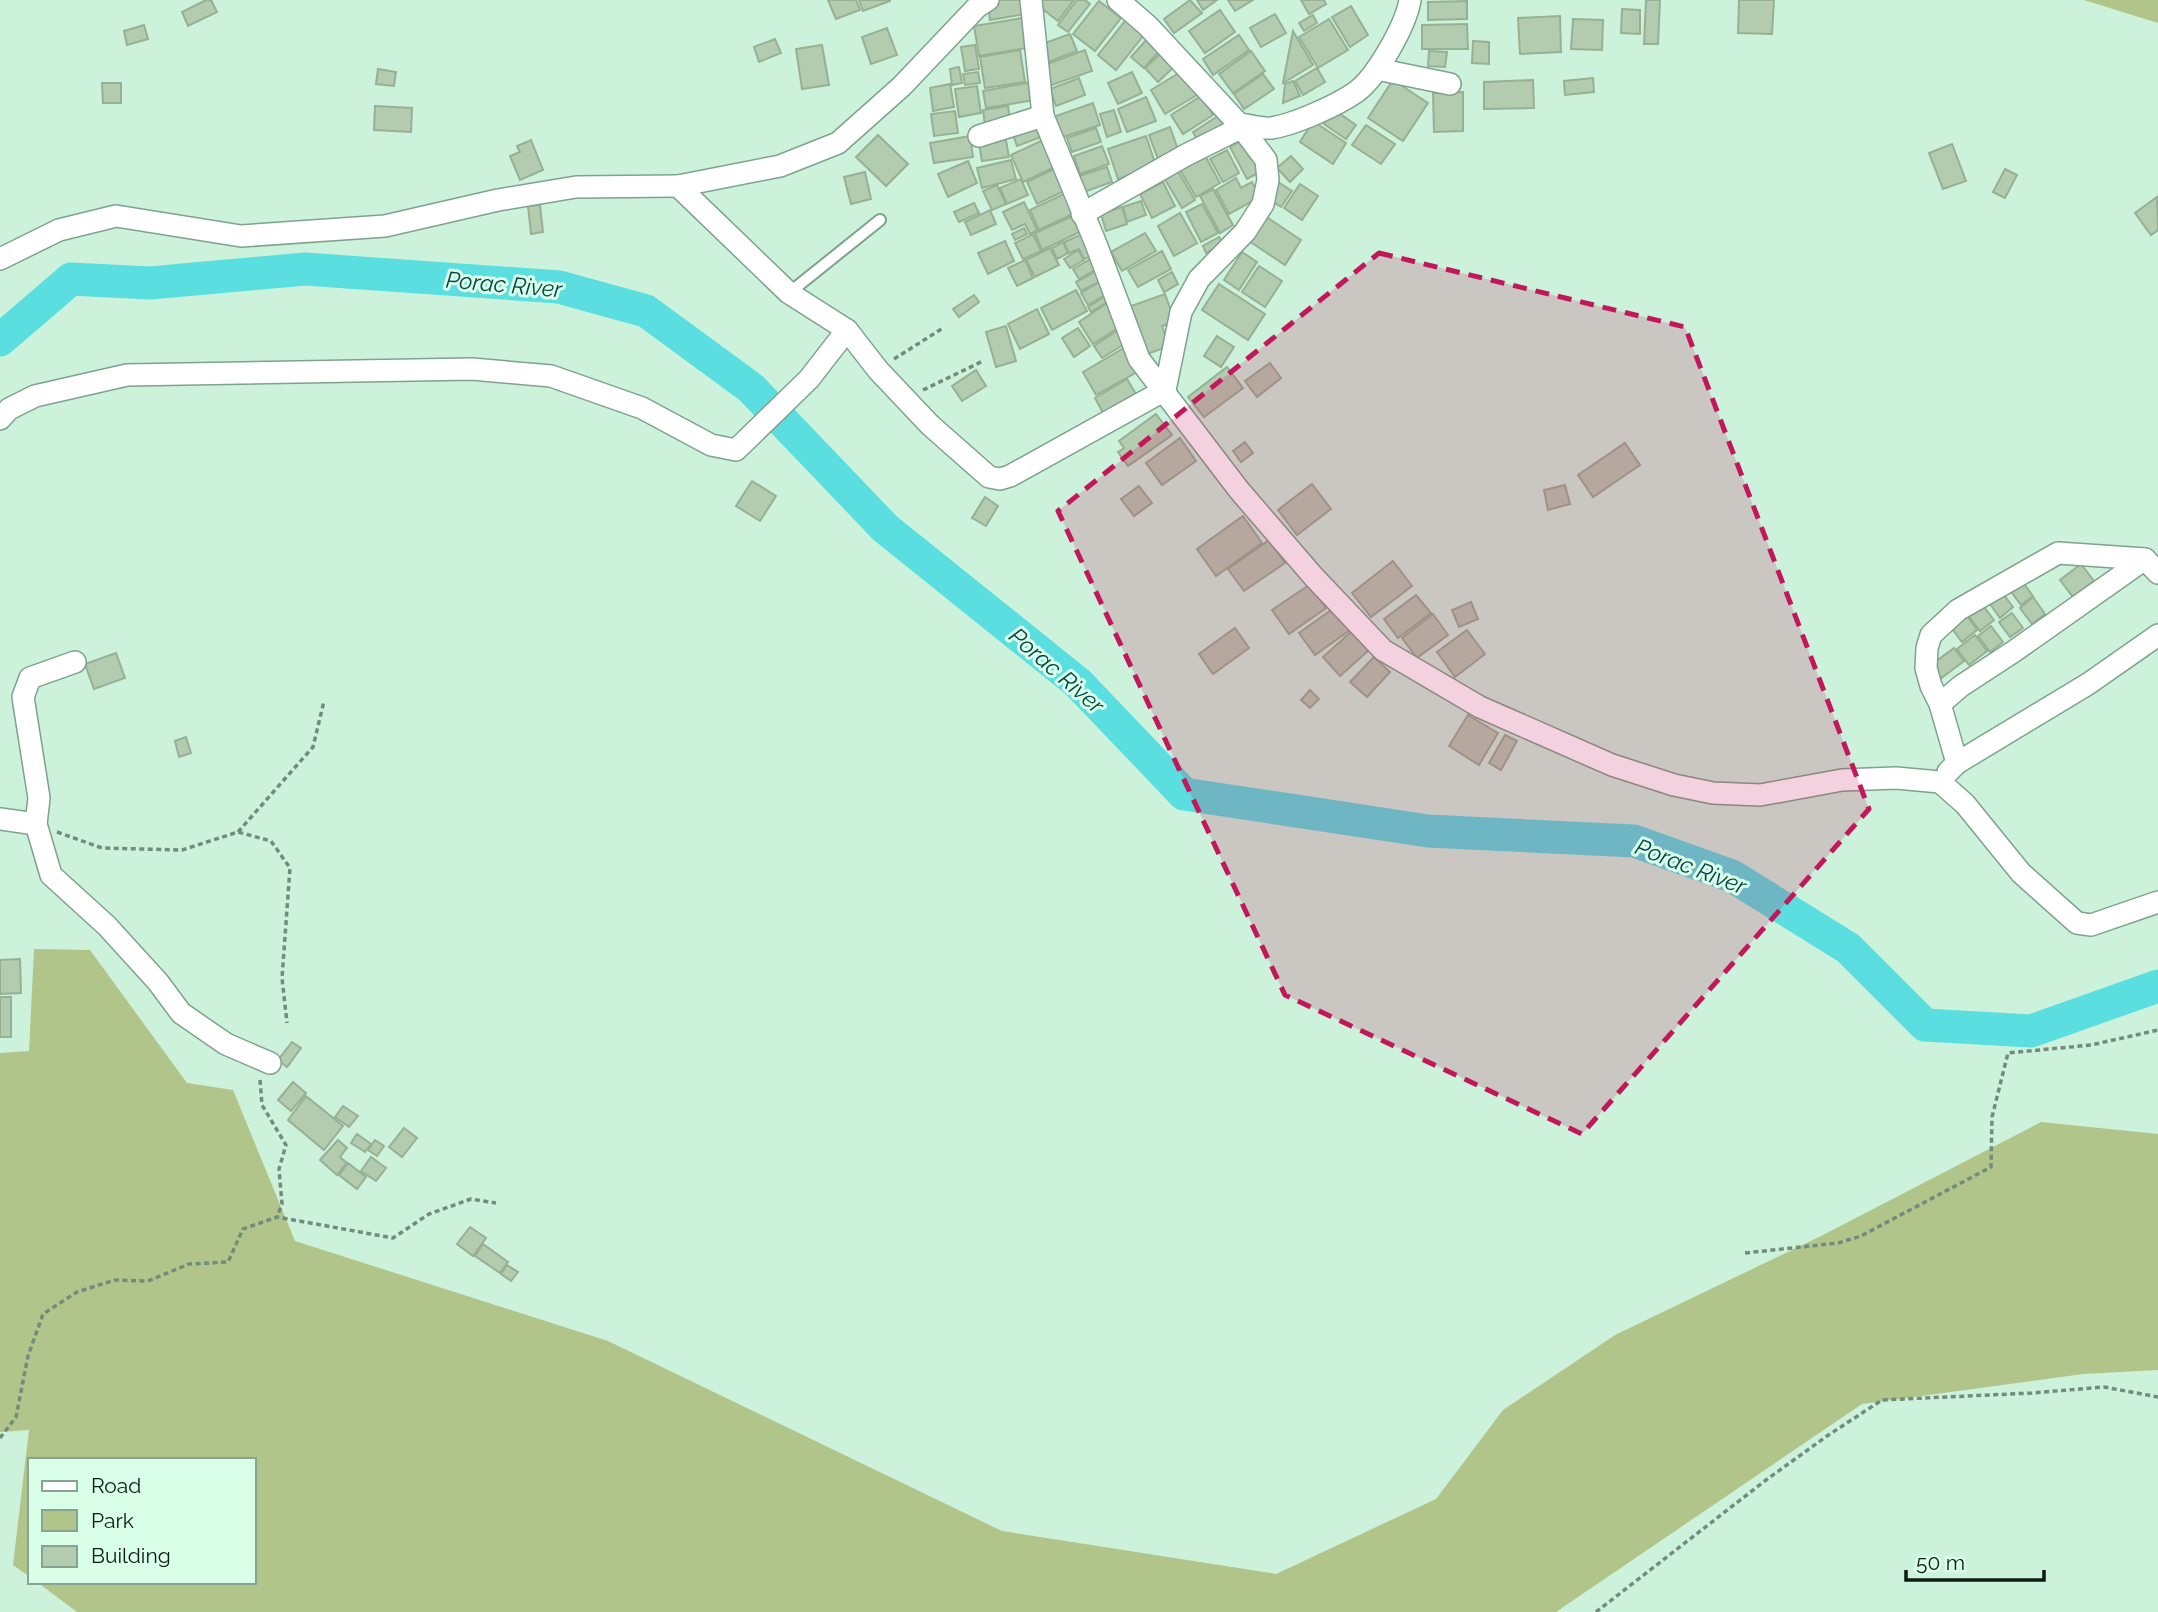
<svg xmlns="http://www.w3.org/2000/svg" width="2158" height="1612" viewBox="0 0 2158 1612" font-family="Raleway,sans-serif">
<rect width="100%" height="100%" fill="#ccf2dc"/>
<g fill="#b1c58a">
<polygon points="2084,0 2158,0 2158,23"/>
<polygon points="34,949 90,950 187,1083 233,1090 295,1241 608,1341 1002,1531 1276,1574 1436,1499 1503,1410 1615,1335 1821,1236 2041,1122 2158,1134 2158,1370 2083,1374 1862,1404 1556,1612 77,1612 37,1582 254,1582 254,1460 30,1460 30,1577 13,1565 29,1430 0,1432 0,1053 29,1051"/>
</g>
<g fill="none" stroke-linecap="round" stroke-linejoin="round">
<polyline stroke="#5adee0" stroke-width="33" points="0,340 71,279 150,283 305,269 559,287 646,311 751,388 885,528 1078,683 1184,794 1428,831 1634,841 1732,876 1848,948 1925,1025 2031,1031 2158,986"/>
</g>
<g fill="#b3ccaf" stroke="#97b093" stroke-width="2">
<polygon points="206,0 211,0 217,12 188,26 182,12"/>
<polygon points="828,0 856,0 860,10 836,19"/>
<polygon points="859,0 890,0 890,1 863,11"/>
<polygon points="997,0 1025,0 1025,14 990,20 988,4"/>
<polygon points="1040,0 1074,0 1058,21 1036,4"/>
<polygon points="1077,0 1085,0 1090,4 1068,32 1058,25"/>
<polygon points="1190,0 1202,13 1174,33 1164,19"/>
<polygon points="1197,0 1217,0 1203,10"/>
<polygon points="1228,0 1253,0 1235,11"/>
<polygon points="1301,0 1324,0 1326,4 1309,14"/>
<polygon points="1646,0 1660,0 1658,44 1644,44"/>
<polygon points="1739,0 1774,0 1772,34 1738,33"/>
<polygon points="1099,1 1121,18 1095,51 1073,34"/>
<polygon points="1467,1 1467,19 1428,20 1428,2"/>
<polygon points="1351,6 1368,35 1350,47 1332,17"/>
<polygon points="1622,9 1640,10 1640,34 1621,33"/>
<polygon points="1220,10 1235,32 1205,53 1189,31"/>
<polygon points="1275,14 1286,33 1261,47 1250,28"/>
<polygon points="1313,15 1317,23 1304,31 1299,23"/>
<polygon points="1129,16 1147,31 1116,70 1098,55"/>
<polygon points="1560,16 1561,52 1520,54 1518,18"/>
<polygon points="1022,18 1027,48 979,56 974,26"/>
<polygon points="1329,19 1348,50 1318,68 1299,37"/>
<polygon points="1573,19 1603,20 1602,50 1571,49"/>
<polygon points="1467,24 1468,49 1422,49 1422,25"/>
<polygon points="144,25 148,39 127,45 124,31"/>
<polygon points="887,28 897,55 871,64 862,37"/>
<polygon points="1293,31 1313,65 1283,83"/>
<polygon points="1070,34 1077,51 1048,62 1042,44"/>
<polygon points="1239,35 1249,50 1213,75 1203,59"/>
<polygon points="1148,38 1161,49 1144,68 1131,57"/>
<polygon points="775,39 781,53 759,62 754,47"/>
<polygon points="1473,41 1489,42 1489,64 1472,63"/>
<polygon points="822,45 829,85 802,89 796,49"/>
<polygon points="975,45 979,69 965,71 961,47"/>
<polygon points="1165,49 1178,63 1158,82 1145,68"/>
<polygon points="1020,50 1025,82 985,88 980,57"/>
<polygon points="1085,50 1092,71 1049,86 1042,66"/>
<polygon points="1251,51 1265,71 1233,93 1219,74"/>
<polygon points="1429,51 1447,52 1445,67 1428,66"/>
<polygon points="959,67 962,83 952,85 950,69"/>
<polygon points="1317,68 1325,82 1303,95 1295,81"/>
<polygon points="378,69 396,72 394,86 376,84"/>
<polygon points="1182,71 1197,95 1165,114 1151,90"/>
<polygon points="978,72 980,83 965,85 963,74"/>
<polygon points="1132,72 1142,93 1118,104 1108,83"/>
<polygon points="1263,74 1274,89 1244,109 1234,94"/>
<polygon points="1079,78 1085,95 1056,106 1050,89"/>
<polygon points="1593,78 1594,92 1565,95 1564,81"/>
<polygon points="1393,80 1428,103 1403,141 1368,118"/>
<polygon points="1533,80 1534,108 1484,109 1484,82"/>
<polygon points="1293,81 1300,96 1283,103 1285,84"/>
<polygon points="1032,82 1035,100 986,108 983,91"/>
<polygon points="102,83 121,83 121,103 103,103"/>
<polygon points="950,84 954,107 933,111 930,88"/>
<polygon points="977,86 981,113 959,117 955,89"/>
<polygon points="1463,92 1463,131 1434,132 1433,93"/>
<polygon points="1201,96 1213,115 1183,134 1171,115"/>
<polygon points="1146,97 1156,121 1127,132 1118,109"/>
<polygon points="1093,103 1100,125 1060,138 1053,117"/>
<polygon points="375,106 412,108 411,132 374,130"/>
<polygon points="1008,106 1010,121 985,125 983,110"/>
<polygon points="1333,109 1356,125 1346,139 1324,124"/>
<polygon points="1114,110 1121,132 1107,137 1100,114"/>
<polygon points="955,111 958,133 934,136 931,114"/>
<polygon points="1218,116 1225,127 1199,143 1193,132"/>
<polygon points="1313,121 1346,143 1333,164 1300,142"/>
<polygon points="1039,122 1044,136 1017,146 1012,132"/>
<polygon points="1366,125 1395,144 1381,164 1352,145"/>
<polygon points="1170,127 1180,155 1159,162 1149,135"/>
<polygon points="1096,128 1101,142 1072,152 1067,138"/>
<polygon points="878,135 908,164 886,186 856,157"/>
<polygon points="1005,135 1009,157 982,161 978,139"/>
<polygon points="970,136 973,157 934,163 930,143"/>
<polygon points="1146,136 1156,166 1118,179 1108,149"/>
<polygon points="1246,138 1264,170 1247,179 1230,147"/>
<polygon points="531,140 543,170 520,180 510,156 520,152 517,146"/>
<polygon points="1043,140 1055,167 1023,182 1011,155"/>
<polygon points="1952,144 1966,181 1943,189 1929,153"/>
<polygon points="1102,146 1109,164 1080,174 1074,156"/>
<polygon points="1227,150 1239,173 1223,182 1210,159"/>
<polygon points="1204,154 1220,183 1196,197 1179,168"/>
<polygon points="1291,156 1303,169 1290,182 1277,168"/>
<polygon points="1011,160 1016,179 982,188 977,168"/>
<polygon points="968,161 977,183 948,197 938,174"/>
<polygon points="1107,167 1112,182 1084,192 1079,176"/>
<polygon points="1056,168 1066,190 1037,204 1027,182"/>
<polygon points="1176,168 1195,200 1182,208 1163,176"/>
<polygon points="2005,169 2017,175 2005,198 1993,192"/>
<polygon points="865,172 871,199 851,204 844,177"/>
<polygon points="1236,178 1241,188 1252,182 1260,197 1229,214 1216,190"/>
<polygon points="1021,179 1028,195 1007,204 1000,188"/>
<polygon points="1163,182 1175,206 1152,218 1140,194"/>
<polygon points="1278,182 1292,191 1281,207 1267,198"/>
<polygon points="1300,184 1318,196 1302,220 1284,208"/>
<polygon points="997,185 1006,204 992,210 983,191"/>
<polygon points="1213,189 1233,225 1220,233 1200,196"/>
<polygon points="1068,192 1077,212 1039,230 1030,210"/>
<polygon points="2157,197 2158,230 2151,235 2135,213"/>
<polygon points="1141,201 1146,215 1127,222 1123,207"/>
<polygon points="1024,202 1037,230 1030,234 1025,224 1012,230 1003,212"/>
<polygon points="974,203 979,213 959,222 954,212"/>
<polygon points="1202,204 1218,233 1201,242 1186,212"/>
<polygon points="540,205 543,232 531,234 528,206"/>
<polygon points="1122,207 1127,224 1106,231 1101,214"/>
<polygon points="990,210 996,224 971,235 965,222"/>
<polygon points="1180,213 1197,243 1174,256 1158,226"/>
<polygon points="1077,214 1084,230 1042,250 1035,233"/>
<polygon points="1265,216 1301,240 1285,265 1249,241"/>
<polygon points="1024,228 1027,234 1015,240 1012,234"/>
<polygon points="1085,233 1095,255 1084,259 1079,249 1069,253 1064,242"/>
<polygon points="1145,233 1156,251 1122,271 1111,252"/>
<polygon points="1033,234 1041,251 1023,259 1015,243"/>
<polygon points="1219,237 1223,243 1206,253 1203,246"/>
<polygon points="1005,241 1014,261 988,274 978,253"/>
<polygon points="1063,242 1068,253 1057,259 1052,248"/>
<polygon points="1050,248 1059,265 1035,277 1026,260"/>
<polygon points="1078,250 1084,260 1070,268 1064,259"/>
<polygon points="1162,251 1171,269 1138,287 1128,270"/>
<polygon points="1242,252 1257,262 1239,290 1224,280"/>
<polygon points="1094,257 1100,267 1079,279 1073,269"/>
<polygon points="1025,260 1033,278 1017,286 1008,268"/>
<polygon points="1259,266 1282,281 1265,307 1242,292"/>
<polygon points="1098,270 1103,280 1081,291 1076,282"/>
<polygon points="1172,272 1178,284 1164,292 1158,280"/>
<polygon points="1103,280 1110,292 1088,305 1081,293"/>
<polygon points="1219,284 1265,314 1248,340 1202,310"/>
<polygon points="1076,290 1087,311 1052,330 1041,308"/>
<polygon points="1109,294 1112,299 1091,312 1088,307"/>
<polygon points="1165,294 1175,322 1162,326 1169,346 1145,355 1128,307"/>
<polygon points="974,295 979,302 959,317 953,309"/>
<polygon points="1107,303 1121,326 1093,344 1079,322"/>
<polygon points="1037,309 1049,334 1020,349 1008,324"/>
<polygon points="1006,326 1016,361 996,367 986,332"/>
<polygon points="1078,328 1090,346 1074,357 1062,338"/>
<polygon points="1118,330 1126,343 1102,358 1094,346"/>
<polygon points="1217,336 1234,347 1221,367 1204,356"/>
<polygon points="1124,348 1137,372 1096,395 1083,372"/>
<polygon points="1270,363 1281,378 1257,397 1245,381"/>
<polygon points="1227,367 1243,388 1204,417 1188,397"/>
<polygon points="976,370 986,386 962,401 952,386"/>
<polygon points="1127,379 1139,399 1106,418 1095,398"/>
<polygon points="1156,414 1172,435 1128,466 1118,452 1124,448 1119,441"/>
<polygon points="1180,438 1196,461 1162,485 1146,463"/>
<polygon points="1245,442 1253,453 1241,462 1233,451"/>
<polygon points="1625,443 1640,465 1593,497 1578,475"/>
<polygon points="752,481 776,496 760,521 736,506"/>
<polygon points="1312,484 1331,509 1297,535 1278,510"/>
<polygon points="1565,485 1570,504 1548,510 1544,490"/>
<polygon points="1139,486 1152,503 1134,516 1121,499"/>
<polygon points="985,497 998,506 986,526 972,518"/>
<polygon points="1243,516 1262,543 1216,576 1197,549"/>
<polygon points="1269,540 1285,563 1244,591 1228,569"/>
<polygon points="1393,561 1412,586 1371,617 1352,593"/>
<polygon points="2081,564 2094,581 2073,597 2060,580"/>
<polygon points="2019,577 2033,596 2021,605 2007,586"/>
<polygon points="1309,585 1326,608 1289,634 1272,610"/>
<polygon points="2001,591 2013,607 2000,618 1988,601"/>
<polygon points="1416,595 1431,613 1398,638 1384,619"/>
<polygon points="2033,597 2045,614 2032,624 2020,608"/>
<polygon points="1471,602 1478,619 1459,627 1452,610"/>
<polygon points="1981,603 1994,620 1980,631 1967,614"/>
<polygon points="1334,608 1350,630 1315,655 1299,633"/>
<polygon points="2012,613 2023,628 2010,637 1999,622"/>
<polygon points="1433,614 1448,635 1417,658 1402,638"/>
<polygon points="1966,614 1977,630 1962,642 1950,626"/>
<polygon points="1991,626 2003,642 1990,652 1978,636"/>
<polygon points="1235,628 1249,648 1213,674 1199,654"/>
<polygon points="1467,630 1485,654 1455,677 1437,652"/>
<polygon points="1352,631 1369,650 1340,676 1323,657"/>
<polygon points="1975,635 1987,651 1969,665 1957,649"/>
<polygon points="1954,648 1964,661 1940,679 1930,666"/>
<polygon points="116,653 125,678 94,689 85,664"/>
<polygon points="1374,657 1390,672 1367,697 1350,682"/>
<polygon points="1310,690 1319,699 1310,708 1301,700"/>
<polygon points="1468,715 1498,733 1479,765 1449,746"/>
<polygon points="1505,735 1517,741 1501,770 1489,763"/>
<polygon points="186,737 191,753 179,757 175,741"/>
<polygon points="20,959 21,993 0,994 0,960"/>
<rect x="0" y="997" width="11" height="40"/>
<polygon points="292,1042 301,1048 287,1067 278,1060"/>
<polygon points="293,1082 306,1093 291,1111 278,1100"/>
<polygon points="306,1096 343,1126 324,1150 288,1120"/>
<polygon points="343,1106 358,1116 349,1127 335,1117"/>
<polygon points="404,1128 417,1138 402,1157 389,1147"/>
<polygon points="357,1134 371,1144 365,1152 351,1143"/>
<polygon points="338,1140 347,1148 340,1157 347,1163 337,1175 320,1160"/>
<polygon points="375,1140 384,1146 377,1156 368,1150"/>
<polygon points="371,1157 386,1168 376,1181 361,1171"/>
<polygon points="348,1163 366,1177 357,1189 339,1175"/>
<polygon points="470,1227 486,1238 473,1256 457,1244"/>
<polygon points="483,1244 508,1262 500,1273 475,1256"/>
<polygon points="507,1265 518,1272 511,1281 501,1274"/>
</g>
<g fill="none" stroke-linecap="round" stroke-linejoin="round">
<defs>
<polyline id="service" points="789,293 880,220"/>
<g id="minor">
<polyline points="988,0 977,7 902,86 838,143 780,166 678,186 789,293 847,330 878,370 930,425 989,477 1000,479 1010,476 1165,390 1181,312 1199,279 1245,232 1263,204 1268,180 1266,160 1239,124 1148,26 1118,0"/>
<polyline points="1031,0 1043,116 1096,244 1139,359 1239,490 1313,576 1383,650 1480,707 1612,765 1674,785 1713,793 1760,795 1842,780 1896,778 1940,782 1965,804 2021,873 2077,923 2091,925 2158,902"/>
<polyline points="1377,69 1450,84"/>
<path d="M1239,124C1249,125 1261,129 1271,128C1293,125 1338,105 1356,92C1376,78 1406,25 1410,0"/>
<polyline points="979,136 1043,116"/>
<polyline points="1082,214 1186,155 1242,127"/>
<polyline points="0,259 59,230 116,216 241,236 385,226 498,200 576,187 678,186"/>
<polyline points="0,419 9,409 35,396 127,375 472,369 551,376 642,408 711,445 736,450 809,379 847,330"/>
<polyline points="75,662 30,678 23,697 39,798 36,824 51,875 107,926 158,982 181,1013 226,1044 270,1063"/>
<polyline points="1940,704 1961,686 2013,652 2145,559 2158,573"/>
<polyline points="1957,763 1940,704 1931,686 1926,668 1927,648 1931,635 1958,610 2058,553 2145,559"/>
<polyline points="1948,772 1957,763 2088,684 2158,635"/>
<polyline points="0,819 36,824"/>
</g>
</defs>
<use href="#service" stroke="#7fa28e" stroke-width="14"/>
<use href="#minor" stroke="#7fa28e" stroke-width="24"/>
<g stroke="#718b7c" stroke-width="3.5" stroke-dasharray="5 3.5" stroke-linecap="butt">
<polyline points="894,359 943,328"/>
<polyline points="923,390 983,361"/>
<polyline points="57,832 102,848 182,850 238,832 271,841 290,868 282,978 287,1023"/>
<polyline points="238,832 313,747 324,701"/>
<polyline points="260,1080 262,1105 286,1145 279,1169 282,1204 277,1217"/>
<polyline points="1745,1253 1838,1243 1861,1236 1991,1167 1992,1117 2008,1053 2091,1045 2158,1030"/>
<polyline points="0,1438 16,1417 28,1356 43,1314 77,1292 115,1280 148,1281 189,1264 228,1262 243,1229 277,1217 393,1238 429,1214 471,1199 496,1203"/>
<polyline points="1596,1612 1766,1480 1827,1436 1882,1400 2032,1393 2104,1387 2158,1397"/>
</g>
<use href="#service" stroke="#fff" stroke-width="10"/>
<use href="#minor" stroke="#fff" stroke-width="21"/>
</g>
<path fill="#c2185b" fill-opacity="0.2" stroke="#c2185b" stroke-width="5" stroke-dasharray="14 9" stroke-linejoin="round" d="M1379,253L1685,327L1869,809L1582,1134L1285,995L1058,511Z"/>
<g text-anchor="middle" dominant-baseline="central" stroke-width="6" stroke-linejoin="round" paint-order="stroke">
<g font-size="23" font-style="italic" fill="#064546" stroke="#d9ffe9">
<text transform="translate(504 284) rotate(5)">Porac River</text>
<text transform="translate(1057 670) rotate(41)">Porac River</text>
<text transform="translate(1691 866) rotate(21)">Porac River</text>
</g>
</g>
<rect x="28" y="1458" width="228" height="126" fill="#d9ffe9" stroke="#87a493" stroke-width="2"/>
<rect x="42" y="1481" width="35" height="10" fill="#ffffff" stroke="#87a493" stroke-width="2"/>
<text x="91" y="1493" font-size="21" fill="#0d1b13">Road</text>
<rect x="42" y="1510" width="35" height="21" fill="#b1c58a" stroke="#87a493" stroke-width="2"/>
<text x="91" y="1528" font-size="21" fill="#0d1b13">Park</text>
<rect x="42" y="1546" width="35" height="21" fill="#b3ccaf" stroke="#87a493" stroke-width="2"/>
<text x="91" y="1563" font-size="21" fill="#0d1b13">Building</text>
<path d="M1906 1570v10h138v-10" fill="none" stroke="#0d1b13" stroke-width="3.5"/>
<text x="1916" y="1570" font-size="21" fill="#0d1b13" stroke="#d9ffe9" stroke-width="5" paint-order="stroke">50 m</text>
</svg>
